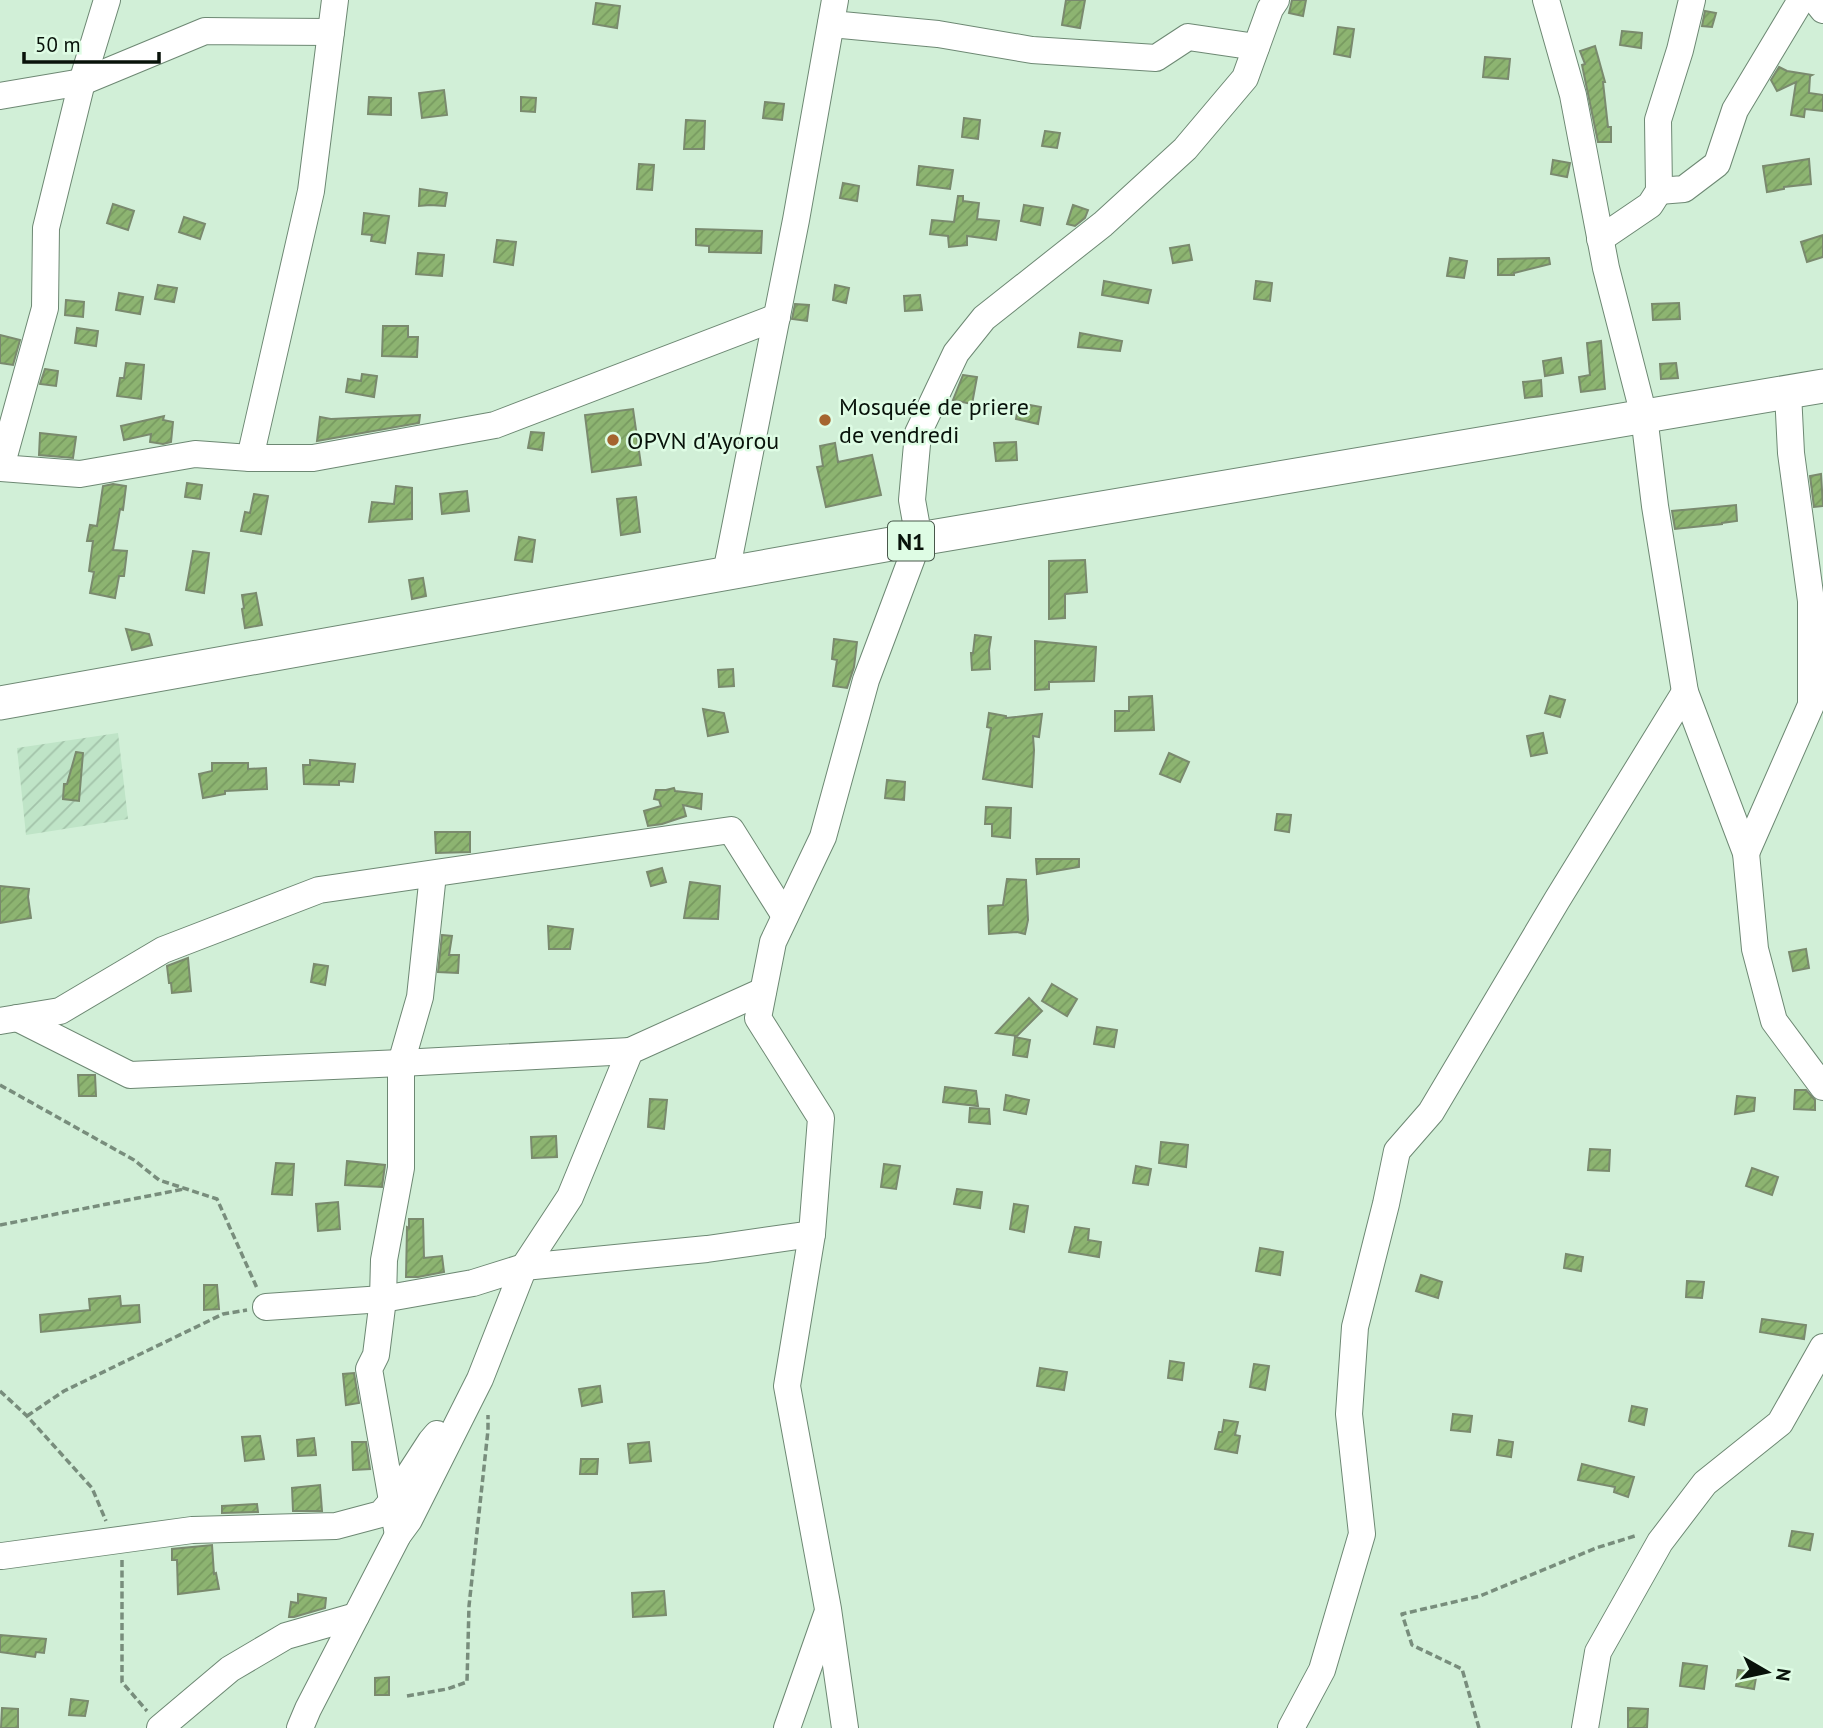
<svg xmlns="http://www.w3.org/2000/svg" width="1823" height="1728" viewBox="0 0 1823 1728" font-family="'PT Sans',sans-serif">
<defs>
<pattern id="industrial-furrows" width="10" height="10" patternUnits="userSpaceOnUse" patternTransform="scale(1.75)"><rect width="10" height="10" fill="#bfe4c7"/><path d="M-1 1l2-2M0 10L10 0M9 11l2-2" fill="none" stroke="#a3c3aa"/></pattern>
<pattern id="building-hatch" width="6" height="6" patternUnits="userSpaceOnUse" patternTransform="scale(1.75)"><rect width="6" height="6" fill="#8db471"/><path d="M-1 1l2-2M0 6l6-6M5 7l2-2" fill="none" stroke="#789a60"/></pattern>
</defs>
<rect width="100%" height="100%" fill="#d1efd7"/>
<polygon fill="url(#industrial-furrows)" points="118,733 128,819 26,835 17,748"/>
<g fill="url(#building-hatch)" stroke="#7a8a6e" stroke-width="2">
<polygon points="1066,0 1085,0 1080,28 1062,25"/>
<polygon points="1292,0 1306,0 1303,16 1289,13"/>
<polygon points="596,3 620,6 617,28 593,24"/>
<polygon points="1705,11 1716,13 1712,27 1702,26"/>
<polygon points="1338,27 1354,29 1350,57 1334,54"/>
<polygon points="1622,31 1642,33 1641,48 1620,45"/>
<polygon points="1595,46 1605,82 1603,82 1608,127 1611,127 1611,142 1598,142 1582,65 1585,64 1580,51"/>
<polygon points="1485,57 1510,59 1508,79 1483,77"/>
<polygon points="1779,67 1787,71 1812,75 1810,76 1809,93 1823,95 1823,111 1805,109 1804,117 1791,115 1796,82 1777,91 1771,80"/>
<polygon points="444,90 447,115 422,118 419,93"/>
<polygon points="369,97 391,98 391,115 368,114"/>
<polygon points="521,97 536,98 535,112 521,111"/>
<polygon points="765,102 784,104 782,120 763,118"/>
<polygon points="964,118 980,120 978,139 962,137"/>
<polygon points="686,120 705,121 704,149 684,149"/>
<polygon points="1045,131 1060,133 1057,148 1042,146"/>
<polygon points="1809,159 1811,184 1784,187 1784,189 1767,192 1763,166"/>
<polygon points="1553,160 1570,163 1567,177 1551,174"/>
<polygon points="639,164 654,165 652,190 637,189"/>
<polygon points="919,166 953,170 950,189 917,185"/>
<polygon points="843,183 859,186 857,201 840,198"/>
<polygon points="420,189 447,193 445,206 430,205 419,206"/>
<polygon points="958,196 963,196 963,201 979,203 977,219 999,221 996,240 967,236 967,245 949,247 948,236 930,234 932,220 954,222"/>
<polygon points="113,204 134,211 128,230 107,223"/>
<polygon points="1024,205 1043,208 1040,225 1021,221"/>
<polygon points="1073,205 1088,210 1085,218 1075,226 1067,224"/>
<polygon points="364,213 389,216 385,243 371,241 372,235 362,234"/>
<polygon points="184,217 205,224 200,239 179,232"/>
<polygon points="696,229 762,231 761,253 709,252 709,246 696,245"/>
<polygon points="1823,235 1823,257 1807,262 1801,242"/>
<polygon points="497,240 516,242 513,265 494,262"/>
<polygon points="1189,245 1192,260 1173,263 1170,248"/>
<polygon points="418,253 444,255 442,276 416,274"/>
<polygon points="1450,258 1467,261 1464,278 1447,276"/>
<polygon points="1549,258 1550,264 1514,273 1514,275 1498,275 1498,259"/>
<polygon points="1104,281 1151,290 1148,303 1102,295"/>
<polygon points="1256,281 1272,283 1270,301 1254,299"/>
<polygon points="158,285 177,288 174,302 155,299"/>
<polygon points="835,285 849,288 846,303 833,300"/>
<polygon points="119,293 143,297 140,314 116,310"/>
<polygon points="920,295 922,310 905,311 904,296"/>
<polygon points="66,300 84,302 83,317 65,315"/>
<polygon points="1679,303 1680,319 1653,320 1652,304"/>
<polygon points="795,304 809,305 807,321 792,319"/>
<polygon points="383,326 408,326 408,337 418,337 417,357 382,356"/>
<polygon points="77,328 98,331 96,346 75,343"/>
<polygon points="1080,333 1122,341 1120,351 1078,347"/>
<polygon points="0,335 20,340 13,365 0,363"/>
<polygon points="1601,341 1605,389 1581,392 1579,377 1590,375 1587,343"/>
<polygon points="1561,358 1563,373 1545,376 1543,361"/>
<polygon points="126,363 144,365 141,399 117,396 120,378 124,378"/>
<polygon points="1676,363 1678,378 1661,379 1660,364"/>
<polygon points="45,369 58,371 56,386 40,384"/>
<polygon points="362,374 377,376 374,397 346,392 348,379 361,381"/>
<polygon points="963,375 977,377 972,404 953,400"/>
<polygon points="1541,380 1542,396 1525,398 1523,382"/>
<polygon points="1019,403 1041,407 1038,424 1016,419"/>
<polygon points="633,409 641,465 592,472 585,415"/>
<polygon points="420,415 419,423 317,441 320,417 331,419"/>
<polygon points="164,416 163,420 173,422 171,442 163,444 150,442 151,434 124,440 121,426"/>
<polygon points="531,432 544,433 542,450 528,448"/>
<polygon points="40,433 76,437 73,458 39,455"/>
<polygon points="1016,442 1017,460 996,461 994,443"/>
<polygon points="835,443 838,462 872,455 881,495 826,507 817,467 823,466 820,446"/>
<polygon points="1821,474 1823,506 1814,507 1810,476"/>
<polygon points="187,483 202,485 200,499 185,497"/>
<polygon points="113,484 126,486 123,510 120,509 113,550 127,551 124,576 119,576 115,598 90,593 94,572 89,571 93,541 87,541 90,525 97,526 103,486"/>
<polygon points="396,486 412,488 412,519 369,522 372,502 394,504"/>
<polygon points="467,491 469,511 442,514 440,494"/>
<polygon points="254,494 268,496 261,534 241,531 245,512 250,513"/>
<polygon points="636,497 640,532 621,535 617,499"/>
<polygon points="1736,505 1737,521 1722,523 1722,524 1675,529 1672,511"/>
<polygon points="519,537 535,540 532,562 515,560"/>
<polygon points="193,551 209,553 204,593 186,590"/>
<polygon points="1085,560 1087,592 1065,594 1065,618 1049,619 1049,561"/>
<polygon points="423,578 426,596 412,599 409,580"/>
<polygon points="256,593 262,625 245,628 242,609 244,608 242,595"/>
<polygon points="126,629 149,634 152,645 132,650"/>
<polygon points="975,635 991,637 989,650 990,669 972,670 971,653 973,653"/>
<polygon points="834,639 857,642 854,667 847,688 833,686 837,660 832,659"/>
<polygon points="1035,641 1096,647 1094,681 1049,682 1049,689 1035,690"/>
<polygon points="733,669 734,686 719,687 718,670"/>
<polygon points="1152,696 1154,730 1115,731 1115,711 1129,711 1129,697"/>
<polygon points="1550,696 1565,700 1560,717 1545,713"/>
<polygon points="703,709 724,713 728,732 708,736"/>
<polygon points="989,713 1006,716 1006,718 1042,714 1039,737 1033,736 1034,750 1032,787 983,779 991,728 987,727"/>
<polygon points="1543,733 1547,753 1531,756 1527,736"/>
<polygon points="76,752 83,753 79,801 63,799 64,784 67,784"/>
<polygon points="1169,753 1189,762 1180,782 1160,774"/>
<polygon points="310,760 355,764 353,782 339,781 339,785 304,784 303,765 310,765"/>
<polygon points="212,763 248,763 248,769 266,768 267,789 225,791 225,794 203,798 199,774 212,771"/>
<polygon points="887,780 905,782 904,800 885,798"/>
<polygon points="674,788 675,791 702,794 701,809 683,805 686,816 662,824 648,826 644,811 661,806 659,800 654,799 656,790 666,790"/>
<polygon points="986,807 1011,808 1010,838 992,836 992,824 985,824"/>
<polygon points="1277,814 1291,815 1289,832 1275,830"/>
<polygon points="435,832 470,832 470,852 436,853"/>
<polygon points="1036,859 1079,859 1079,867 1037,874"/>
<polygon points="662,868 666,882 651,886 647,872"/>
<polygon points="1007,879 1026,880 1028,920 1025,934 1017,932 989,934 988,906 1003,905"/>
<polygon points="690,882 720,886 718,919 684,918"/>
<polygon points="0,886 29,889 28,897 31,918 0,923"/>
<polygon points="548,926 573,929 570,949 549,949"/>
<polygon points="442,935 452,936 449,955 459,955 458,973 438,972"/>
<polygon points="1806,949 1809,968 1793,971 1789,952"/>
<polygon points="188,958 191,991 172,993 171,983 169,983 167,966"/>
<polygon points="314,964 328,966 325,985 311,982"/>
<polygon points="1052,984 1077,999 1067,1016 1042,1001"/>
<polygon points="1029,998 1042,1011 1017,1036 996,1033"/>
<polygon points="1097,1027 1117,1030 1114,1047 1094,1044"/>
<polygon points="1015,1037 1030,1040 1027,1057 1013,1055"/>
<polygon points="78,1075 95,1075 96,1096 79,1096"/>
<polygon points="945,1087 976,1091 978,1106 943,1102"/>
<polygon points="1795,1090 1806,1090 1815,1100 1815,1110 1794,1109"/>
<polygon points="1006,1095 1029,1100 1026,1114 1004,1110"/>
<polygon points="1737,1096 1755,1098 1754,1111 1735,1114"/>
<polygon points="650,1099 667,1100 664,1129 648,1127"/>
<polygon points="970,1108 989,1109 990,1124 969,1122"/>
<polygon points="556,1136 557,1157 532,1158 531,1137"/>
<polygon points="1161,1142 1188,1145 1186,1167 1159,1163"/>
<polygon points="1590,1149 1610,1150 1609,1171 1588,1170"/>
<polygon points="347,1161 385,1165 382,1187 345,1185"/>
<polygon points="276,1163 294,1164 292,1195 272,1194"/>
<polygon points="884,1164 900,1166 896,1189 881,1187"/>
<polygon points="1136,1166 1151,1169 1148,1185 1133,1183"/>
<polygon points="1752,1168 1778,1177 1772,1195 1746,1186"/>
<polygon points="957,1189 982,1192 980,1208 954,1204"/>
<polygon points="338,1202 340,1229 318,1231 316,1204"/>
<polygon points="1014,1204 1028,1206 1024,1232 1010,1229"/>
<polygon points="409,1219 423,1219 424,1258 442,1256 444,1272 418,1277 406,1277 407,1227 409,1228"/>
<polygon points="1075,1227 1089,1229 1088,1240 1101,1242 1099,1257 1069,1252"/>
<polygon points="1260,1248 1283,1252 1280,1275 1256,1271"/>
<polygon points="1566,1254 1583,1257 1581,1271 1564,1268"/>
<polygon points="1421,1275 1442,1282 1438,1298 1416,1291"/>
<polygon points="1687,1281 1704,1282 1702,1298 1686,1297"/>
<polygon points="204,1285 217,1285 219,1309 204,1310"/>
<polygon points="120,1296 121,1306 139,1305 140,1322 41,1332 40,1315 90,1310 89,1299"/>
<polygon points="1762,1319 1806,1325 1804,1339 1760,1332"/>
<polygon points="1170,1361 1184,1363 1182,1380 1168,1378"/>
<polygon points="1254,1364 1269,1366 1265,1390 1250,1387"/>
<polygon points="1040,1368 1067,1372 1064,1390 1037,1386"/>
<polygon points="354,1373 359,1403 346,1405 343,1374"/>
<polygon points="600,1386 602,1402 582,1406 579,1389"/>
<polygon points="1632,1406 1647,1409 1644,1425 1629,1421"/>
<polygon points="1453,1414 1472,1416 1470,1432 1451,1430"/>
<polygon points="1224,1420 1238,1422 1235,1435 1240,1436 1237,1453 1215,1449 1219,1432 1222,1432"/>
<polygon points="260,1436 264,1459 245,1461 242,1437"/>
<polygon points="314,1438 316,1455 298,1456 297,1440"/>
<polygon points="1499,1440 1513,1442 1511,1457 1497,1455"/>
<polygon points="352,1442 366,1442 370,1469 353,1470"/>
<polygon points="649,1442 651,1461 630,1463 628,1444"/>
<polygon points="581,1459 598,1459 597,1474 580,1474"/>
<polygon points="1582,1464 1634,1477 1628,1497 1614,1492 1615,1487 1578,1480"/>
<polygon points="320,1485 322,1511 293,1511 292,1488"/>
<polygon points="257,1504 258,1512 222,1513 222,1506"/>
<polygon points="1792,1531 1813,1534 1810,1550 1789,1546"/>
<polygon points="212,1545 214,1574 216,1573 219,1589 178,1594 177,1560 172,1560 172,1549"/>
<polygon points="664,1591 666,1615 633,1617 632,1593"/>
<polygon points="298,1594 326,1598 325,1608 294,1617 289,1617 291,1602 298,1603"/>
<polygon points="0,1635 46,1639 44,1653 36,1652 35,1657 0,1652"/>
<polygon points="1683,1663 1707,1666 1704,1689 1680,1686"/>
<polygon points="1738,1670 1757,1672 1754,1689 1736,1686"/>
<polygon points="389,1677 389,1695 375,1695 375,1678"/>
<polygon points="71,1699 88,1701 85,1716 69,1715"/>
<polygon points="2,1708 18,1709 18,1728 1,1728"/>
<polygon points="1628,1708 1648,1709 1647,1728 1628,1728"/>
</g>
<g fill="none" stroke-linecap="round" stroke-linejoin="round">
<defs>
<g id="minor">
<polyline points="1546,0 1573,95 1606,268 1644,416 1655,506 1685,692 1746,853 1755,949 1774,1021 1823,1087"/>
<polyline points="1815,0 1823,10"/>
<polyline points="831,24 938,34 1032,50 1156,58 1188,37 1256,47"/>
<polyline points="0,96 82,82 205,31 331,32"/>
<polyline points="1659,191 1684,189 1717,164 1735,110 1801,0"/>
<polyline points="1600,239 1650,205 1659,191 1658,120 1680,50 1692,0"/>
<polyline points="250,458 313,458 495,425 777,317"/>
<polyline points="0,463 4,456 45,308 46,228 82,82 107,0"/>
<polyline points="0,468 80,474 195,454 250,458 311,191 335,0"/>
<polyline points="726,573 796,220 835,0"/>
<polyline points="1746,853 1811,705 1811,601 1791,453 1788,393"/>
<polyline points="17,1018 130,1075 401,1063 630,1051"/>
<polyline points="0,1021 60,1011 163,950 319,890 731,830 785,916"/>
<polyline points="266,1307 383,1299 473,1283 524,1267 707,1249 812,1234"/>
<polyline points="398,1535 369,1369 376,1355 383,1299 384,1260 401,1168 401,1063 420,997 433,874"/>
<polyline points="2,1556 192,1530 336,1526 381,1514 392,1501 431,1441 437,1434"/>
<polyline points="160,1728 230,1669 286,1636 356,1616"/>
<polyline points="300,1728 308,1709 398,1535 409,1520 480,1379 524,1267 570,1197 630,1051 763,991"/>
<polyline points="787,1728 827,1614"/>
<polyline points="845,1728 828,1609 787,1386 812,1234 821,1118 758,1018 773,942 823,837 866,680 919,539 912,500 918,433 956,353 984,318 1103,224 1185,149 1245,78 1270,9 1276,0"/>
<polyline points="1291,1728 1322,1670 1362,1534 1349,1414 1355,1327 1386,1204 1397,1151 1431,1112 1557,900 1685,692"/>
<polyline points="1585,1728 1598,1652 1660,1542 1705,1483 1780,1423 1823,1347"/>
</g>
<polyline id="major" points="0,703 919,539 1823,386"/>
</defs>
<use href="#minor" stroke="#6d8873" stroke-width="28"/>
<use href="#major" stroke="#6d8873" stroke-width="35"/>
<g stroke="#788d7c" stroke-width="3.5" stroke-dasharray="7 3.5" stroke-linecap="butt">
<polyline points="0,1085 134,1160 159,1180 217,1199 257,1288"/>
<polyline points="0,1225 184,1189"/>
<polyline points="0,1391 27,1416 92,1488 106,1521"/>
<polyline points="27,1416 64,1391 223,1314 247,1310"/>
<polyline points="122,1560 122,1682 147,1711"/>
<polyline points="407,1696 447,1689 467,1682 469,1606 488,1430 488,1415"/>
<polyline points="1479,1728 1462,1669 1412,1645 1402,1614 1480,1596 1596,1548 1638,1535"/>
</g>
<use href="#minor" stroke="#fff" stroke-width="26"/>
<use href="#major" stroke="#fff" stroke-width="33"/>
</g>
<g fill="#a5652f" stroke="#defce4" stroke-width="2.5">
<circle cx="825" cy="420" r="7"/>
<circle cx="613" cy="440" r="7"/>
</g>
<g text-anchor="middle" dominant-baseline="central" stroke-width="5" stroke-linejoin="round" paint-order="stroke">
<rect fill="#defce4" stroke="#48584b" stroke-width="2" x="888" y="521.5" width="46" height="39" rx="5"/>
<g font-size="23" font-weight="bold" fill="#08120a">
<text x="911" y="541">N1</text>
</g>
<g font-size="24" fill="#08120a" stroke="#defce4" text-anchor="start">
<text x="839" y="406">Mosquée de priere<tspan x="839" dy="28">de vendredi</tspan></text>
<text x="627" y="440">OPVN d'Ayorou</text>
</g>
</g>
<g transform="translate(1767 1672) rotate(99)" stroke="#defce4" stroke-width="5" paint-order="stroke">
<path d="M0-5L12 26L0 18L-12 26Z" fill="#08120a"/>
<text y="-10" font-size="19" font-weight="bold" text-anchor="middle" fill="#08120a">N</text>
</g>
<path d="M24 52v10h135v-10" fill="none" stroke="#08120a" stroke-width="3.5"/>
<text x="35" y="52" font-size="21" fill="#08120a" stroke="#defce4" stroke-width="5" paint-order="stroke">50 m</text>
</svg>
